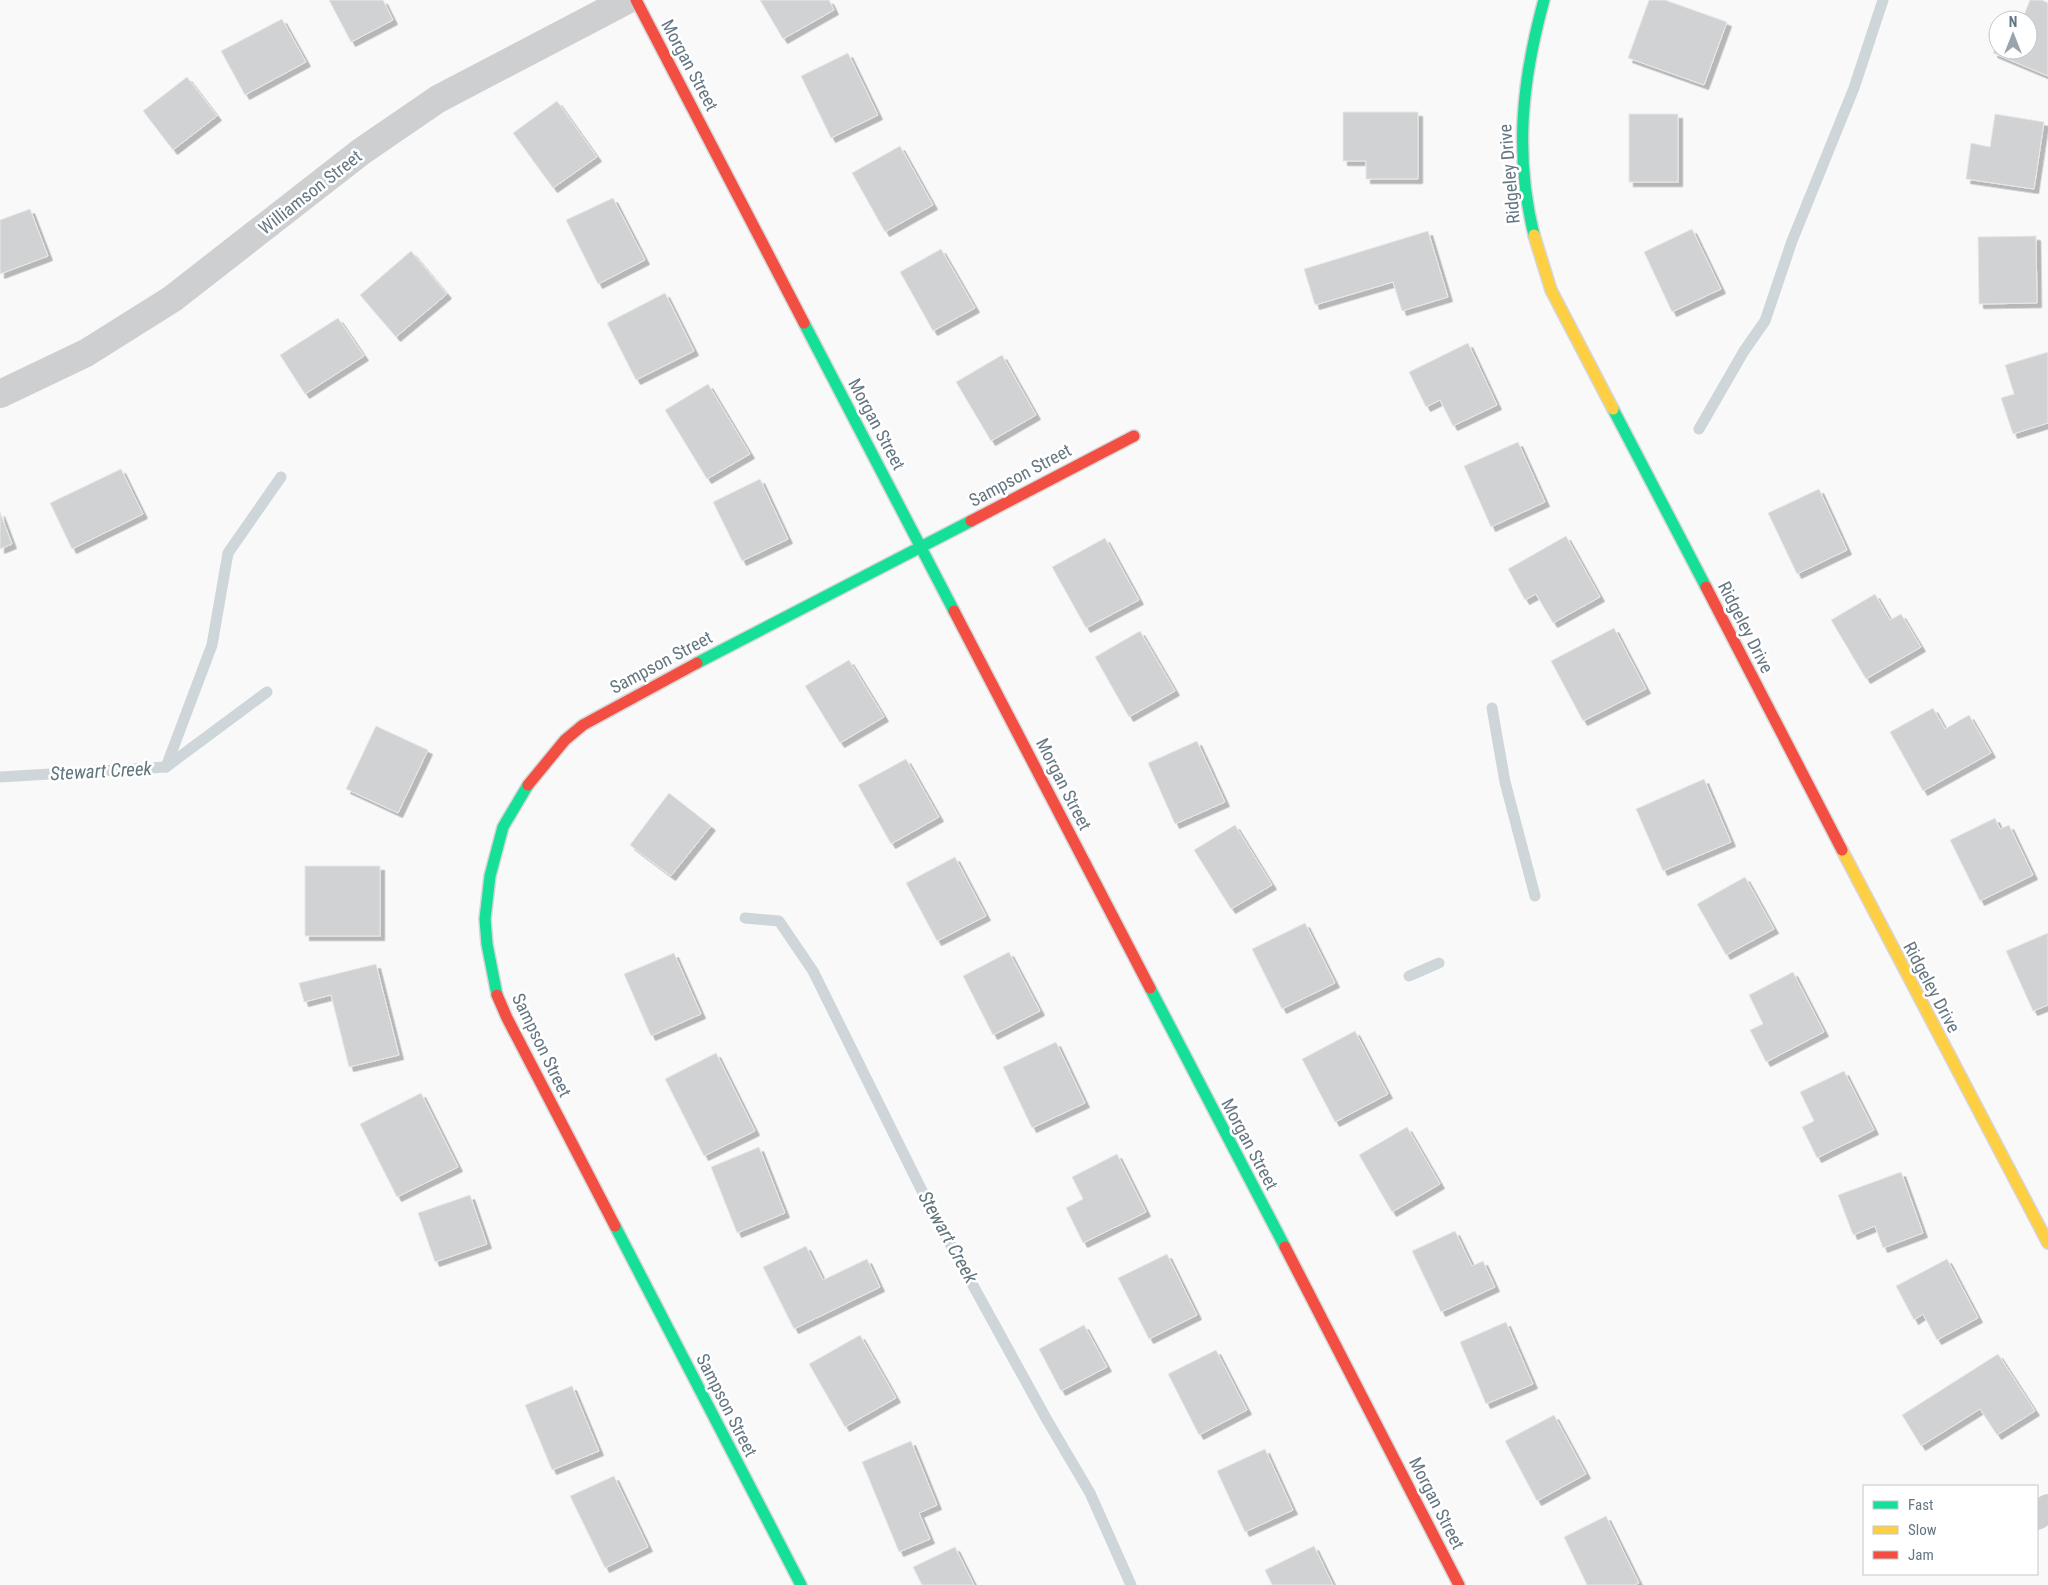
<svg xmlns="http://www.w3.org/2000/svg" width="2048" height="1585" viewBox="0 0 2048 1585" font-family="'Roboto Condensed',sans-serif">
<defs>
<filter id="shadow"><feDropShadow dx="4.5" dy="4.5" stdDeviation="0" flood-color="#0004"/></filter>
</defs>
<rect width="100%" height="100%" fill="#f9f9f9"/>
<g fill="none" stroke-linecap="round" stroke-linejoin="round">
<g stroke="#ced6d9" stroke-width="11">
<polyline points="1699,429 1744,351 1765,321 1792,241 1854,88 1883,0"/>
<polyline points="1492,708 1505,782 1535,896"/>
<polyline points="166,767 212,645 228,553 281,477"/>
<polyline points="0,777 166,767 267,692"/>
<polyline points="745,918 779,921 813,971 931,1209 1047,1420 1090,1493 1131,1585"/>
<polyline points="1409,976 1439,963"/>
</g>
</g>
<g fill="#d0d2d3" stroke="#e8e8e8" filter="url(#shadow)">
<polygon points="329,0 383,0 393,20 351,42"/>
<polygon points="760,0 829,0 834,10 783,39"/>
<polygon points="1649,0 1665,0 1727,22 1704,85 1628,58"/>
<polygon points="2030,0 2042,0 2048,3 2048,76 1993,53 1998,41 1998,50 2028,50 2028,20 2022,20"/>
<polygon points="282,19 306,62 245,95 221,51"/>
<polygon points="848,53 878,115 831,138 801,76"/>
<polygon points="187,77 217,116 173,150 143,111"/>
<polygon points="557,101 597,157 553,188 513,133"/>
<polygon points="1343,112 1418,112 1418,179 1366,179 1366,161 1343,161"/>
<rect x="1629" y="114" width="49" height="68"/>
<polygon points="1995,114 2044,122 2034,189 1966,179 1971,143 1990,147"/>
<polygon points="900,146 933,205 885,232 852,173"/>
<polygon points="613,198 645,260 598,284 566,220"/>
<polygon points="30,209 48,256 0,274 0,220"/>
<polygon points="1692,229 1721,289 1672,312 1644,252"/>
<polygon points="1428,231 1448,297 1402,311 1393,282 1315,305 1304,269"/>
<polygon points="2036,236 2037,303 1979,304 1978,237"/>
<polygon points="941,249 975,308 933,331 900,272"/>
<polygon points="411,251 447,294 396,337 360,295"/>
<polygon points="665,293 694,351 636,380 607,323"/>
<polygon points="338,318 364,356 305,394 280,355"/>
<polygon points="1468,343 1497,405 1453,426 1440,400 1426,407 1409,372"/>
<polygon points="2048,352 2048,423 2013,434 2001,398 2014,394 2005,365"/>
<polygon points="1002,355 1036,415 991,441 956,382"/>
<polygon points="708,384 750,454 707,479 665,410"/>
<polygon points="1518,442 1545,502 1491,527 1464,466"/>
<polygon points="121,469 143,514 72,549 50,503"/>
<polygon points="760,479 788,539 742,561 713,502"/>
<polygon points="1819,489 1847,550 1797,574 1768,513"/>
<polygon points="0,512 12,544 0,549"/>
<polygon points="1566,536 1600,597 1553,623 1536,594 1525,600 1508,569"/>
<polygon points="1105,538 1139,600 1086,628 1052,567"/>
<polygon points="1875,594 1890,620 1901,614 1921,647 1866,679 1831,620"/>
<polygon points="1614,628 1646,689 1583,721 1551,661"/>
<polygon points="1140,631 1175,691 1129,717 1095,657"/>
<polygon points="849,660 884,717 840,743 805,686"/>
<polygon points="1933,708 1945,729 1969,715 1991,753 1923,791 1890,732"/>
<polygon points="376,726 428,750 398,813 346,789"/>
<polygon points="1197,741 1225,802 1175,824 1148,763"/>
<polygon points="906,759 939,817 891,844 858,785"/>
<polygon points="1704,779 1731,842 1663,871 1636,809"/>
<polygon points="669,793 711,826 671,876 630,845"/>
<polygon points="1995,818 2000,829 2009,825 2033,875 1980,901 1950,840"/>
<polygon points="1235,825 1272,885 1231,909 1194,850"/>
<polygon points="955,857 986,916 937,941 906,883"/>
<rect x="305" y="866" width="75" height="70"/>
<polygon points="1745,877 1774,929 1726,955 1697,904"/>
<polygon points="1305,923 1335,983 1282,1009 1252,949"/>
<polygon points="2048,933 2048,1005 2033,1011 2006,951"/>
<polygon points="1009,952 1040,1011 993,1035 963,976"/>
<polygon points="674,953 701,1014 651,1036 624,974"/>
<polygon points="376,964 399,1055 349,1067 331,995 304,1002 299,983"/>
<polygon points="1793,972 1824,1032 1766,1062 1750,1030 1763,1024 1749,995"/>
<polygon points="1355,1031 1388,1094 1335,1122 1302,1059"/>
<polygon points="1056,1042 1085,1103 1032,1128 1003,1067"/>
<polygon points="716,1053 755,1131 704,1156 665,1079"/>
<polygon points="1844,1071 1874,1130 1817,1158 1802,1127 1814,1121 1800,1092"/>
<polygon points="421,1093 458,1167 397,1197 360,1124"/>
<polygon points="1407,1127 1440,1184 1392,1212 1359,1155"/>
<polygon points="759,1147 785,1213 737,1233 711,1167"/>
<polygon points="1117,1154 1146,1212 1083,1243 1066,1208 1083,1199 1072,1177"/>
<polygon points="1901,1172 1923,1233 1883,1248 1875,1226 1853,1235 1838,1195"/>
<polygon points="470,1195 487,1244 435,1262 418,1213"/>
<polygon points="1455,1231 1472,1266 1483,1261 1495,1287 1441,1312 1412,1251"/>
<polygon points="806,1246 823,1280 867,1259 880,1287 794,1329 763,1267"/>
<polygon points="1167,1254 1197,1315 1149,1339 1118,1278"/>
<polygon points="1947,1259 1978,1318 1937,1340 1923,1314 1914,1320 1896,1286"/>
<polygon points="1506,1322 1533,1384 1486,1404 1460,1342"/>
<polygon points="1084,1325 1107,1367 1061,1391 1039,1349"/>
<polygon points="860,1335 896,1398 845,1427 809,1364"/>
<polygon points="1216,1350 1247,1410 1199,1435 1168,1374"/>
<polygon points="1998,1354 2035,1411 1997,1435 1980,1409 1921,1446 1902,1415"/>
<polygon points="572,1386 599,1451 552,1470 525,1405"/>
<polygon points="1554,1415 1586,1474 1537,1501 1505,1441"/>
<polygon points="911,1441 937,1505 919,1513 930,1539 899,1552 862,1462"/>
<polygon points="1265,1449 1293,1510 1245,1532 1217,1471"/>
<polygon points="614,1476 648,1547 605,1568 570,1496"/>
<polygon points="1606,1516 1639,1583 1634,1585 1587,1585 1564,1537"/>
<polygon points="1314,1546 1333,1585 1272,1585 1265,1570"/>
<polygon points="955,1547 974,1585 922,1585 913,1567"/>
</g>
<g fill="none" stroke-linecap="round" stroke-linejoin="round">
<defs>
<g id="fast">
<path d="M1534,235C1514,154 1522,80 1544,0"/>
<polyline points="804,323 954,611"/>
<polyline points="1613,409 1706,587"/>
<polyline points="697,663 971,521"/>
<polyline points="1150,988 1285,1247"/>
<polyline points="497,995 487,944 485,919 490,876 503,827 528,785"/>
<polyline points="615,1226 801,1585"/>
</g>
<g id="slow">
<polyline points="1534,235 1551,290 1613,409"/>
<polyline points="1842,850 2048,1243"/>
</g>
<g id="jam">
<polyline points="636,0 804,323"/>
<polyline points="971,521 1134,436"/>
<polyline points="1706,587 1842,850"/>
<polyline points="954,611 1150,988"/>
<polyline points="528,785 565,740 583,725 697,663"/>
<polyline points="497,995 507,1018 615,1226"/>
<polyline points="1285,1247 1459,1585"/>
</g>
</defs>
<use href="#fast" stroke="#d5d6d7" stroke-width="14"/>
<use href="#slow" stroke="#d5d6d7" stroke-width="14"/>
<use href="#jam" stroke="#d5d6d7" stroke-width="14"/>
<g stroke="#cecfd0" stroke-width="28">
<polyline points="0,394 86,353 172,299 362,151 438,99 627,0"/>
<polyline points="2037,1516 2048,1508"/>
</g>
<use href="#fast" stroke="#16e098" stroke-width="11"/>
<use href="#slow" stroke="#ffcf43" stroke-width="11"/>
<use href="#jam" stroke="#f24e42" stroke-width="11"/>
</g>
<g text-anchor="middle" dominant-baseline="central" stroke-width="5" stroke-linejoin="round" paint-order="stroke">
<g font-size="18" fill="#657683" stroke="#fff">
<text transform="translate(690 65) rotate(62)">Morgan Street</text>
<text transform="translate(1509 174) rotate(-95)">Ridgeley Drive</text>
<text transform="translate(310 192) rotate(-38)">Williamson Street</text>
<text transform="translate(877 424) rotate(62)">Morgan Street</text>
<text transform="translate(1020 475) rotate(-28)">Sampson Street</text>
<text transform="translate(1746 627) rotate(63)">Ridgeley Drive</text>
<text transform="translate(661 662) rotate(-28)">Sampson Street</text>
<text transform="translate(1064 784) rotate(63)">Morgan Street</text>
<text transform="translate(1932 987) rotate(62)">Ridgeley Drive</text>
<text transform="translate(542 1045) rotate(64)">Sampson Street</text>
<text transform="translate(1250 1144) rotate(62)">Morgan Street</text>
<text transform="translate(727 1405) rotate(63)">Sampson Street</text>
<text transform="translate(1437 1503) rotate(63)">Morgan Street</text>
</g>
<g font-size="19" font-style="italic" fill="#60757c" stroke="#fff">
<text transform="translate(101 771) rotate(-3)">Stewart Creek</text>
<text transform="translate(948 1237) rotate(61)">Stewart Creek</text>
</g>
</g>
<rect x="1863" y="1485" width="175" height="90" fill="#ffffff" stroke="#c1c8cd"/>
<rect x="1873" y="1501" width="25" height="8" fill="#16e098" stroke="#c1c8cd"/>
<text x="1908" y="1510" font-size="15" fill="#657683">Fast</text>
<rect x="1873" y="1526" width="25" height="8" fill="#ffcf43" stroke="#c1c8cd"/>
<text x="1908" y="1535" font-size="15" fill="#657683">Slow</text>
<rect x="1873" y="1551" width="25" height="8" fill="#f24e42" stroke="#c1c8cd"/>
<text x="1908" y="1560" font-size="15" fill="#657683">Jam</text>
<g transform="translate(2013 35)"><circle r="24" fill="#ffffff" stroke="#c1c8cd"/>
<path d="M0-4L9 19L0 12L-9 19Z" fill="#99a4ac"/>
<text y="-8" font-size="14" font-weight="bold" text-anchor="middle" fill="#657683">N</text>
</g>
</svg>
